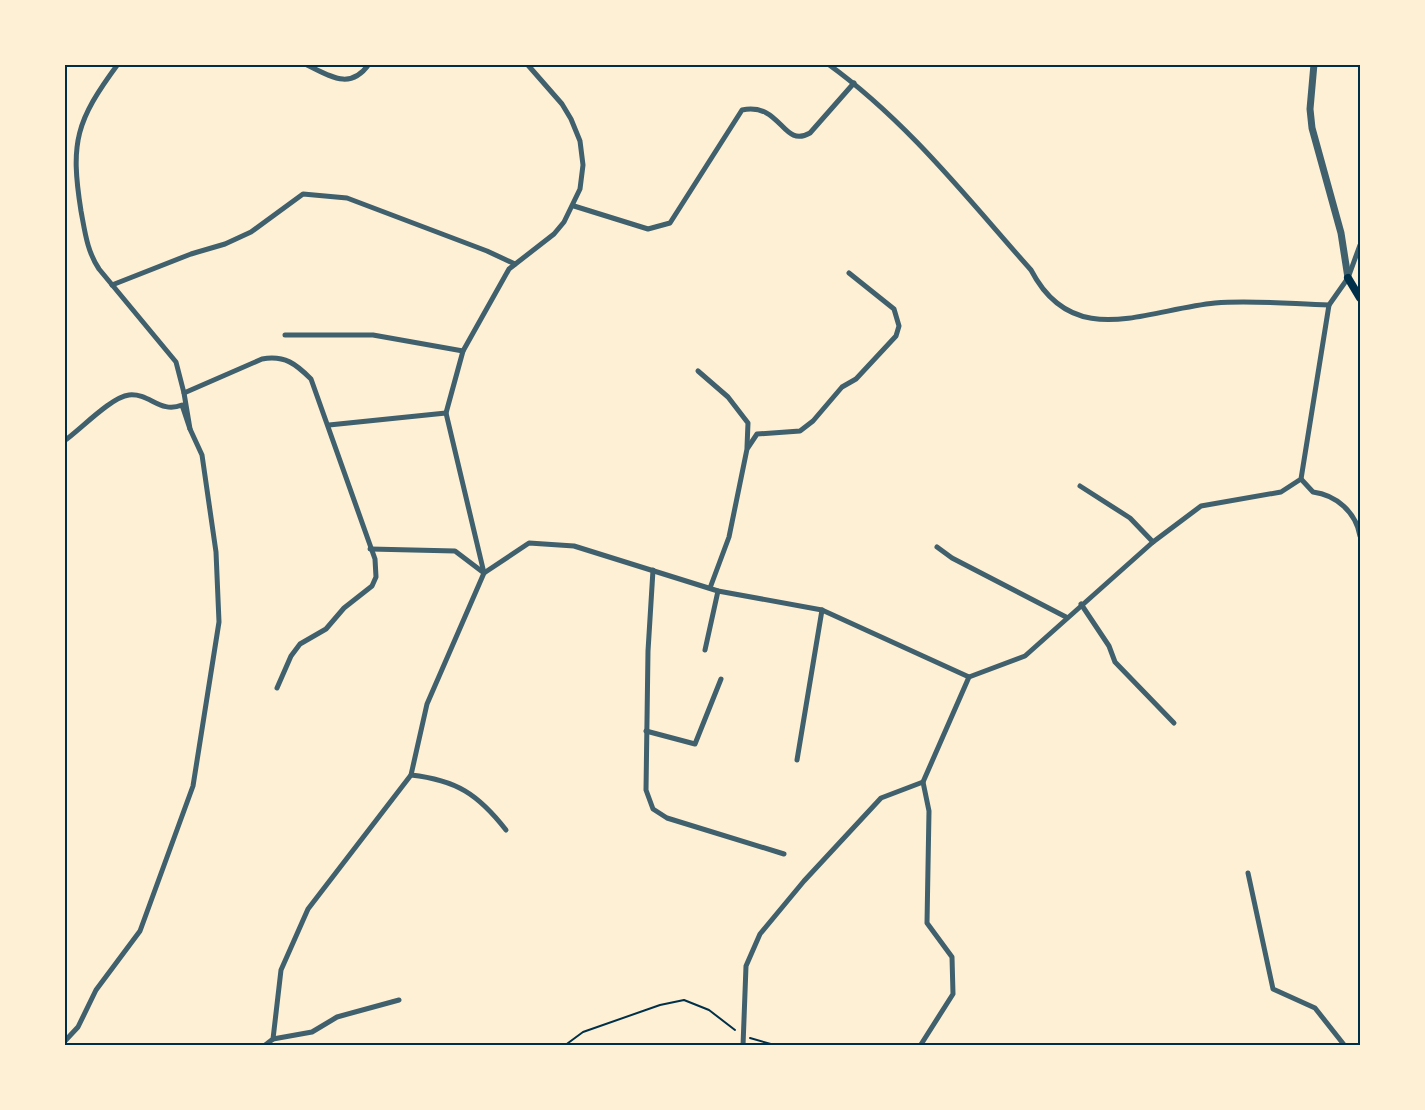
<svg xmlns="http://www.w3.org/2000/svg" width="1425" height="1110" viewBox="0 0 1425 1110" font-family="'Open Sans',sans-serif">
<rect width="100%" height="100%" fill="#fdf0d5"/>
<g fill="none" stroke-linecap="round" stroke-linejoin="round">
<g stroke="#003049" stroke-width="2">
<polyline points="750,1038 778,1046"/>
<polyline points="564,1046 583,1032 660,1005 684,1000 709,1010 735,1030"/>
</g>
<g stroke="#3f606c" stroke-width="5">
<path d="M118,64C76,121 70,142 81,211C85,232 87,251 99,269L176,362L184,393"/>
<path d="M305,64C330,76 350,91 369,64"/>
<path d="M828,64C907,121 967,198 1031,270C1073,351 1145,310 1215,303C1252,300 1292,304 1329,305L1348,278L1360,245"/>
<path d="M574,206L648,229L670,223L742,110C782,102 782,149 810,133L854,83"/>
<polyline points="112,285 191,254 225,244 251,232 303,194 347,198 487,251 515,264"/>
<polyline points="285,335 373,335 463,351"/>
<polyline points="698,371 728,397 748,423 747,447"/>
<polyline points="329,425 446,413"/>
<path d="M64,441C80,430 111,397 129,395C150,393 160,414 182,405L190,429L184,393L262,359C285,355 296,364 311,379L375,559L376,577L372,586L344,608L326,629L300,644L291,656L277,688"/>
<path d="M1301,479L1313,492C1336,495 1356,512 1360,536"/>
<polyline points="1080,486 1130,518 1153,542"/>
<polyline points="937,547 952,558 1066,617"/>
<polyline points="370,549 455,551 484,573 529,543 574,546 718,591 822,610 969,677 1025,656 1153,542 1201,506 1281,492 1301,479 1329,305"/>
<polyline points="653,570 648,651 646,790 653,809 667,818 784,854"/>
<polyline points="710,588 729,537 747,449 757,434 800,431 813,421 842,387 856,379 896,336 899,326 894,309 849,273"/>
<polyline points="1081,604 1109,646 1115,662 1174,723"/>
<polyline points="705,650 718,591"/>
<polyline points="646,731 695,744 721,679"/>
<polyline points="797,760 822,610"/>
<path d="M411,775C456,780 478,794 506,830"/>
<polyline points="1248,873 1273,989 1315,1008 1345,1046"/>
<polyline points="273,1039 312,1032 337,1017 399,1000"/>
<polyline points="64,1042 78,1027 96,990 140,931 193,786 219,622 216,552 202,455 190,429"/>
<polyline points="264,1046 273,1039 281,970 308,909 411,775 427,704 484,573 446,413 463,351 509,269 554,234 564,222 580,189 583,165 580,141 571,119 562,104 527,64"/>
<polyline points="743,1046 746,966 760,934 804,881 881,798 923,782 969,677"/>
<polyline points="920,1046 953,994 952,957 927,923 929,811 923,782"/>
</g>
<polyline stroke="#3f606c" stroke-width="7" points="1314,64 1310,109 1312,128 1341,233 1348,278"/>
<polyline stroke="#003049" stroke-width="8" points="1348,278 1360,298"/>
</g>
<rect width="1425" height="1110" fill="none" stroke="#fdf0d5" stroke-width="132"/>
<rect x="66" y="66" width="1293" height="978" fill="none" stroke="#003049" stroke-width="2"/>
</svg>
